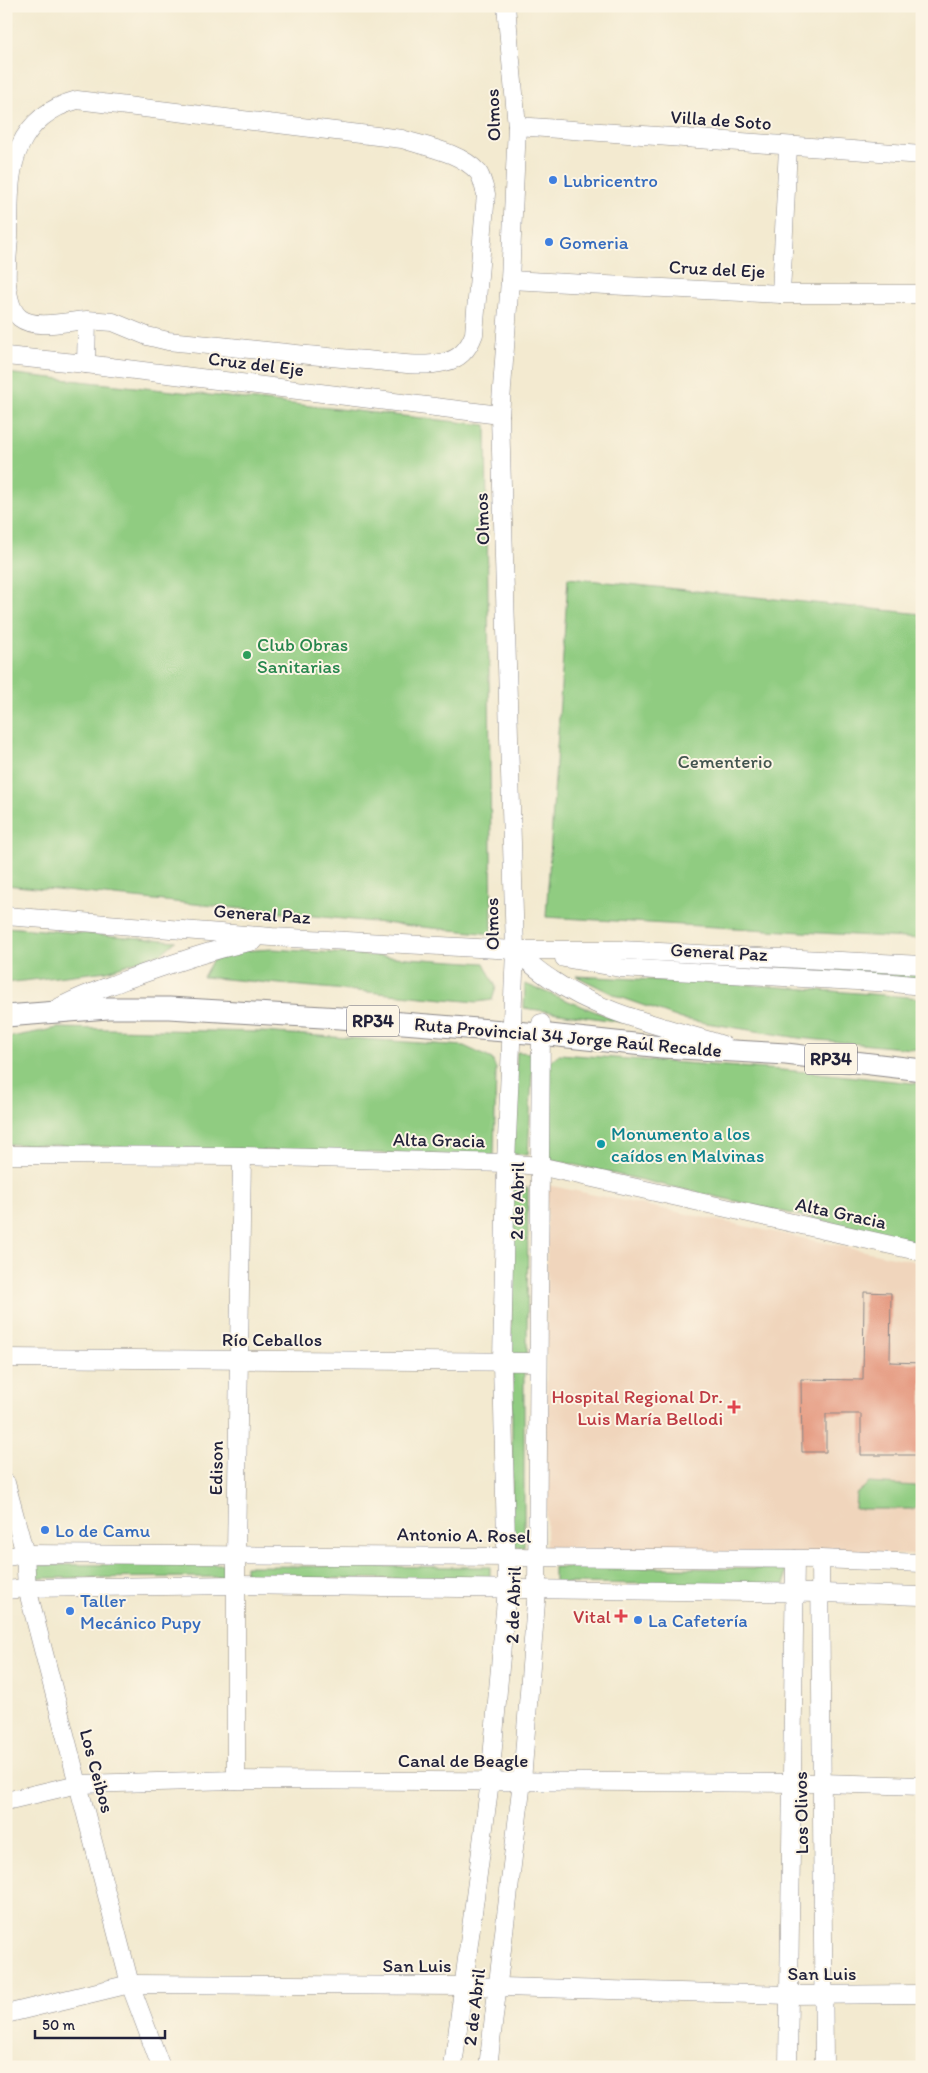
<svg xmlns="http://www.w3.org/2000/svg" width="928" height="2073" viewBox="0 0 928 2073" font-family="Itim,sans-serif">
<rect width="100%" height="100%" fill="#fcf5e5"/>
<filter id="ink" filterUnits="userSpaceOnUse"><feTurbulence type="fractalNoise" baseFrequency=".02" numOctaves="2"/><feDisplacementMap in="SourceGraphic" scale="10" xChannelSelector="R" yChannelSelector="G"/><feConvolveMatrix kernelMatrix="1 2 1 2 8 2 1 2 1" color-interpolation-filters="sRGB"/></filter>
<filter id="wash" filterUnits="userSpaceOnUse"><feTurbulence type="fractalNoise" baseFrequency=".0096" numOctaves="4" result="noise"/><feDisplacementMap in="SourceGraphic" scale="20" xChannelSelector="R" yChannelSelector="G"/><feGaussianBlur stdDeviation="1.12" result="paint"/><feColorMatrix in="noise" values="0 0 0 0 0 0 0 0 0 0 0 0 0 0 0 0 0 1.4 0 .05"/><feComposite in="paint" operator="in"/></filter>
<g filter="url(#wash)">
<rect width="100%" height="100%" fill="#f3ead0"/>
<polygon fill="#f0d5bc" points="547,1185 922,1263 922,1555 546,1551"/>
<g fill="#90cc81" stroke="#59775e">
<polygon points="6,373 486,425 492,934 6,885"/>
<polygon points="568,578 922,614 922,939 546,917"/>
<polygon points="6,927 176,941 162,953 107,971 6,983"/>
<polygon points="273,949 484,963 496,987 492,1000 477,1002 203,977 212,961 240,951"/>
<polygon points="689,958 922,971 922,981 689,965"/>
<polygon points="576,976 754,985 922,998 922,1050 799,1038 682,1019 619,997"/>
<polygon points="525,984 622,1022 524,1008"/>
<polygon points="58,1028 261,1032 464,1046 492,1059 496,1069 494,1156 6,1144 6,1038"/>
<polygon points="517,1052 533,1053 528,1155 512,1154"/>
<polygon points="559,1054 809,1072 922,1084 922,1243 553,1160 546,1154 549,1063"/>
<polygon points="512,1188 528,1188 527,1355 511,1355"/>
<rect x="512" y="1371" width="12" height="176"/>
<polygon points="869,1483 916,1486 922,1490 922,1503 915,1509 855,1509 856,1494"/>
<polygon points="224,1564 224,1577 37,1578 37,1565"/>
<polygon points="245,1566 490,1567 490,1579 245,1578"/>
<polygon points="554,1567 785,1569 785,1585 554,1583"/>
</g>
<g id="blocks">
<polygon fill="#e39177" points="864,1292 891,1293 890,1362 922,1363 922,1455 861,1455 861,1414 826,1414 826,1452 802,1452 801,1379 863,1380"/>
</g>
</g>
<g filter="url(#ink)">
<use href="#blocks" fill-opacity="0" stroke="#8a8686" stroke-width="1"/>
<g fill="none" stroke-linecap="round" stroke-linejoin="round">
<defs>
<g id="minor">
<polyline points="517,126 922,155"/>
<polyline points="510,280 781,294 922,294"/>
<polyline points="781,294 788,147"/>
<polyline points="6,356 86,364 500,415"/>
<path d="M86,364L87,320C69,321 35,330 20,318C11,311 8,294 7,283C6,268 8,252 9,237C10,208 7,173 20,146C31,122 51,107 77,100L402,139C426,147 460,152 478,172C482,177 484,188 486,194L474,334C469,348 460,359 445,362C420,368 391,362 366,360C300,355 234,347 168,341L147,336L113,322L87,320"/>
<polyline points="6,916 272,937 515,950 620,950 922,965"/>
<path d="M515,950C526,960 538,971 551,979C601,1014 666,1027 723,1045"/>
<polyline points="564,958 620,968 893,983 922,986"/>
<path d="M51,1012C74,998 99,990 125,980C168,965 210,950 254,941"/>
<polyline points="6,1155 242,1156 506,1163 539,1166 922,1252"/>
<polyline points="6,1358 537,1362"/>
<polyline points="6,1483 25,1554 27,1588 130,1984 161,2067"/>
<polyline points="6,1557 25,1554 820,1559 922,1563"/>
<polyline points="820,1559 824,2067"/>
<polyline points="6,1590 27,1588 236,1585 820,1593 922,1596"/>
<polyline points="236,1780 236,1555 242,1156"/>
<polyline points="6,1801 78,1784 236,1780 822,1783 922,1786"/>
<polyline points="6,2014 130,1984 463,1986 788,1995 922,1994"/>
<polyline points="453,2067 490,1781 507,1588 502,1361 506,1163 515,950 500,415 510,280 517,126 506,6"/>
<polyline points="488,2067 522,1781 537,1589 541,1023"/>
<polyline points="788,2067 795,1559"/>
</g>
<polyline id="major" points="6,1016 108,1008 169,1008 340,1018 540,1034 662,1047 786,1054 922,1070"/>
</defs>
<use href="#minor" stroke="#8a8686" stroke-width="19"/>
<use href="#major" stroke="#8a8686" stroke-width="23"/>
<use href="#minor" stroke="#fff" stroke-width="18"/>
<use href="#major" stroke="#fff" stroke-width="21"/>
</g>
</g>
<g fill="#3f7fe0" stroke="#fcf5e5" stroke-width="2">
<circle cx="553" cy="180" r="5"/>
<circle cx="549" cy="242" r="5"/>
<circle cx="45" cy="1530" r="5"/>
<circle cx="70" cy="1611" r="5"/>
<circle cx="638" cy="1620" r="5"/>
</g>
<circle fill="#2e9e5b" stroke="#fcf5e5" stroke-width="2" cx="247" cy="655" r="5"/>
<circle fill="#0f9aa8" stroke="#fcf5e5" stroke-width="2" cx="601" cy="1144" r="5"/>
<g fill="#e0444e" stroke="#fcf5e5" stroke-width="2">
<path d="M731.5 1399.5h5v5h5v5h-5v5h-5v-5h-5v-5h5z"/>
<path d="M618.5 1608.5h5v5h5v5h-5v5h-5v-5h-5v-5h5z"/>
</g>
<g text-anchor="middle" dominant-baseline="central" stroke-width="4" stroke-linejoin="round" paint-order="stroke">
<g fill="#fcf5e5" stroke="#63616e" stroke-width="1">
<rect x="347" y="1005.5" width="52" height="31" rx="4"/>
<rect x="805" y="1043.5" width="52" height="31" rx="4"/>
</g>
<g font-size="18" font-weight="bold" fill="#22223b">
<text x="373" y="1021">RP34</text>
<text x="831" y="1059">RP34</text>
</g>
<g font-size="19" fill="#22223b" stroke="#fcf5e5">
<text transform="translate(493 115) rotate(-92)">Olmos</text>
<text transform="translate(721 120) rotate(4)">Villa de Soto</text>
<text transform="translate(717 269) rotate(3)">Cruz del Eje</text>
<text transform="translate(256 364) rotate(7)">Cruz del Eje</text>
<text transform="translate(482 519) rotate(-92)">Olmos</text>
<text transform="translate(262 914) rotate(4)">General Paz</text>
<text transform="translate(492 924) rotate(-91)">Olmos</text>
<text transform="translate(719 952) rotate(3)">General Paz</text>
<text transform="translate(568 1037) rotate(5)">Ruta Provincial 34 Jorge Raúl Recalde</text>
<text transform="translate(439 1140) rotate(1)">Alta Gracia</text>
<text transform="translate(517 1201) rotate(-89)">2 de Abril</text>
<text transform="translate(841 1213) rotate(12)">Alta Gracia</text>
<text x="272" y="1339">Río Ceballos</text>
<text transform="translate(216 1468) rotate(-89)">Edison</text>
<text transform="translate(464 1535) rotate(1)">Antonio A. Rosel</text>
<text transform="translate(513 1605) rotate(-88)">2 de Abril</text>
<text x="463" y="1760">Canal de Beagle</text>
<text transform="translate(97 1771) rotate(75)">Los Ceibos</text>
<text transform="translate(801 1813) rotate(-91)">Los Olivos</text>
<text x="417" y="1965">San Luis</text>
<text x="822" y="1973">San Luis</text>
<text transform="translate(474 2007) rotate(-83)">2 de Abril</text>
</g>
<g font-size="19" fill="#366cbe" stroke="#fcf5e5" text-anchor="start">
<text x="563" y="180">Lubricentro</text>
<text x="559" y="242">Gomeria</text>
<text x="55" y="1530">Lo de Camu</text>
<text x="80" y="1600">Taller<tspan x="80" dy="22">Mecánico Pupy</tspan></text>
<text x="648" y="1620">La Cafetería</text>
</g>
<g font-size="19" fill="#27864d" stroke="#fcf5e5" text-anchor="start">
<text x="257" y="644">Club Obras<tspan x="257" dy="22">Sanitarias</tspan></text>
</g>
<g font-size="19" fill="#435550" stroke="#fcf5e5">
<text x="725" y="761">Cementerio</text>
</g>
<g font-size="19" fill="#0d838f" stroke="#fcf5e5" text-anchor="start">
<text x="611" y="1133">Monumento a los<tspan x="611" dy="22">caídos en Malvinas</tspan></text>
</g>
<g font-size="19" fill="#be3a42" stroke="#fcf5e5" text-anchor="end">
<text x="723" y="1396">Hospital Regional Dr.<tspan x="723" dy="22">Luis María Bellodi</tspan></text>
<text x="611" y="1616">Vital</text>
</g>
</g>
<rect width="928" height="2073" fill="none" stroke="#fcf5e5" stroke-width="25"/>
<path d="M35 2030v8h130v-8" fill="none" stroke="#22223b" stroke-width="2.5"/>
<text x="42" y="2030" font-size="15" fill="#22223b" stroke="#fcf5e5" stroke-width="4" paint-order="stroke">50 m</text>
</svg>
